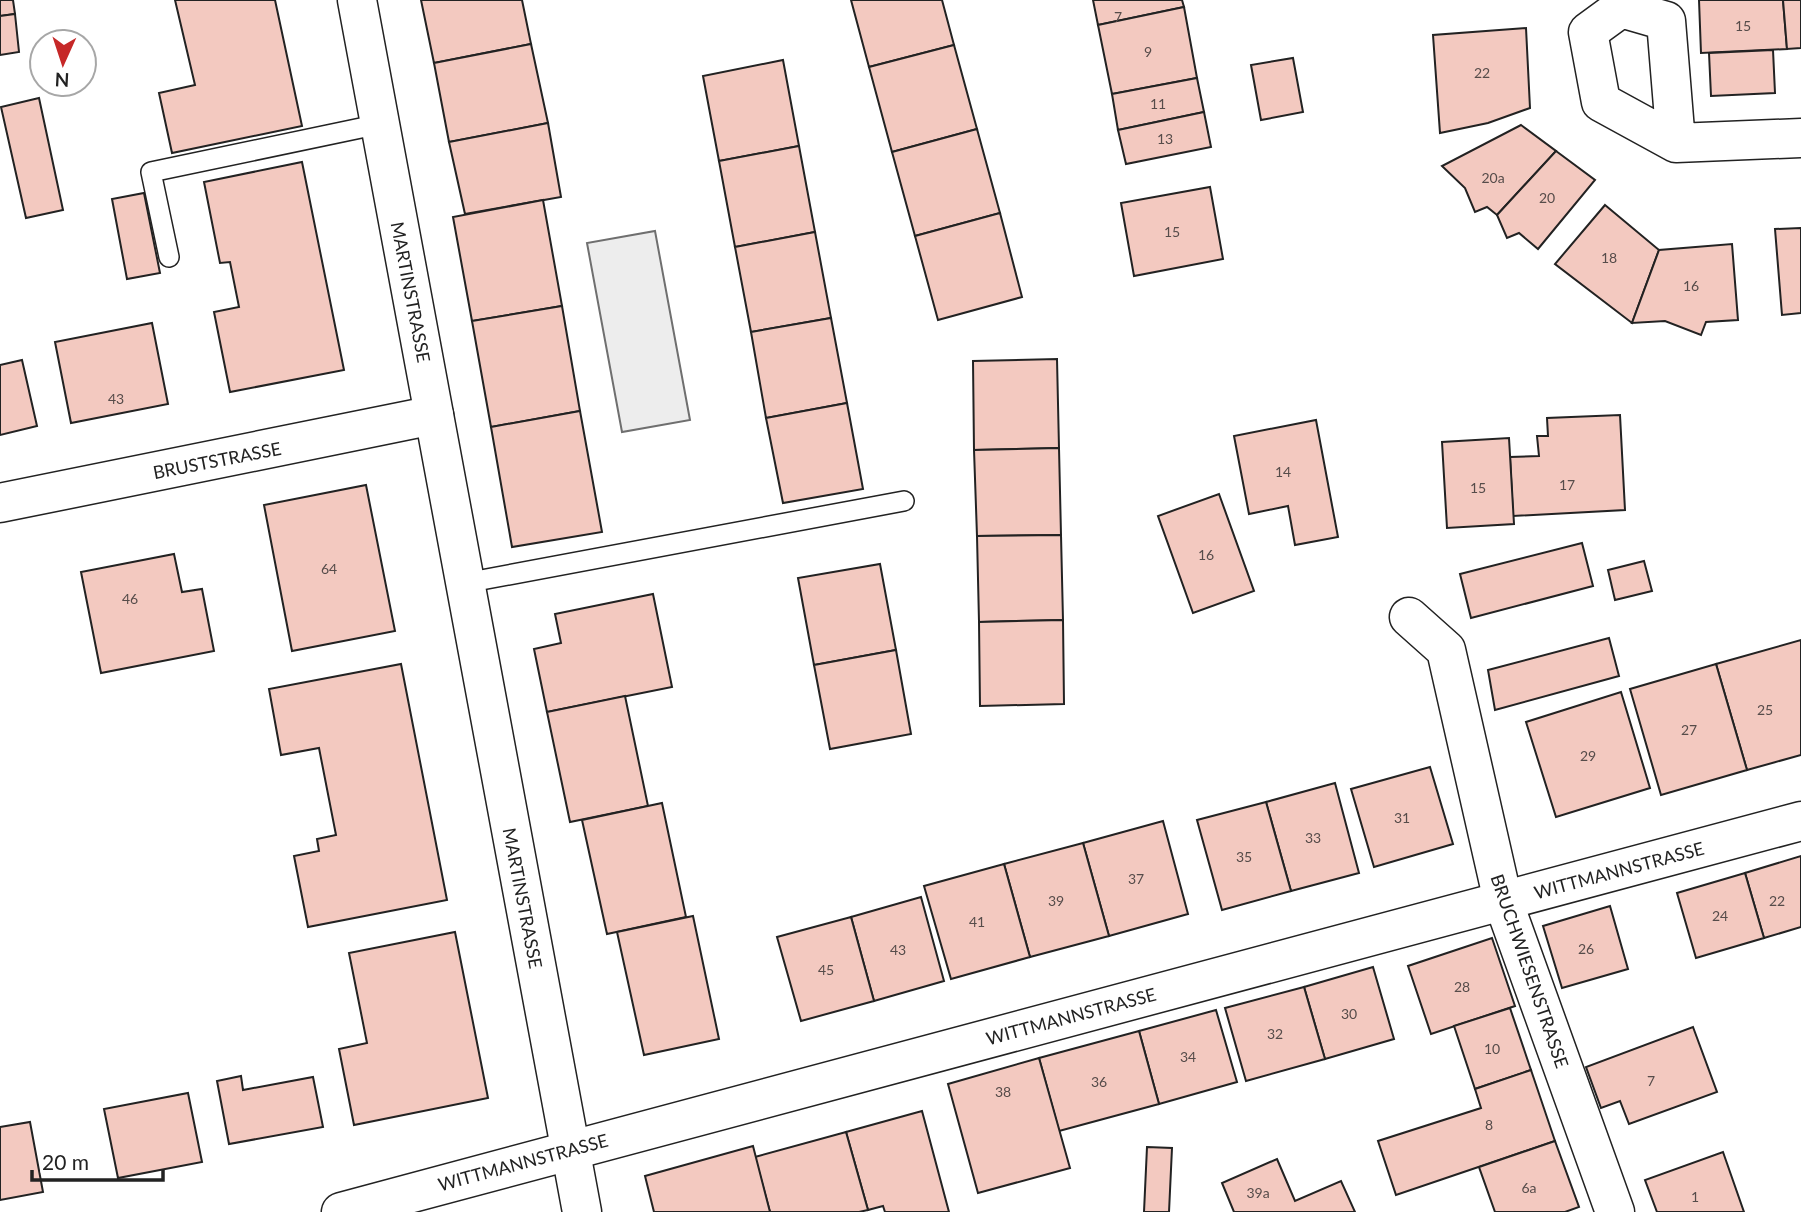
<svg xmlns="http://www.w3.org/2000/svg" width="1801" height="1212" viewBox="0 0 1801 1212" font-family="Lato,sans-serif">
<rect width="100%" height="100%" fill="#fff"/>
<polygon fill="#ededed" stroke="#6f6f6f" stroke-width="2" points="655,231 690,420 622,432 587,243"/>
<g fill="#f3c9c0" stroke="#222" stroke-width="2">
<polygon points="0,0 13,0 15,14 0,16"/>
<polygon points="175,0 275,0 302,126 172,153 159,93 195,85"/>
<polygon points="421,0 522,0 531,44 434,63"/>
<polygon points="851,0 942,0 954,45 869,67"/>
<polygon points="1093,0 1182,0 1184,7 1098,25"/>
<polygon points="1699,0 1783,0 1787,49 1701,53"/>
<polygon points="1783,0 1801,0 1801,48 1787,49"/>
<polygon points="1184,7 1197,78 1112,94 1098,25"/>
<polygon points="15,14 19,52 0,55 0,16"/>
<polygon points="1526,28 1530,108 1488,123 1440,133 1433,35"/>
<polygon points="531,44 548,123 449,142 434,63"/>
<polygon points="954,45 977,129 892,152 869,67"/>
<polygon points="1773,50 1775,93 1711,96 1709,53"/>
<polygon points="1293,58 1303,112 1261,120 1251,65"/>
<polygon points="783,60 799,146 719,161 703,76"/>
<polygon points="1197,78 1204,112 1118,130 1112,94"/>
<polygon points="39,98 63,210 26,218 1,107"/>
<polygon points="1204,112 1211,147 1126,164 1118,130"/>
<polygon points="548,123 561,197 465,214 449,142"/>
<polygon points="1521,125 1556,151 1497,215 1487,207 1475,212 1465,188 1442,166"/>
<polygon points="977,129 1000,213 915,236 892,152"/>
<polygon points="799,146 815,232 735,247 719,161"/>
<polygon points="1556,151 1595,180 1538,249 1519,233 1507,238 1497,215"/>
<polygon points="302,162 344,370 230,392 214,312 239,307 230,262 220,263 204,182"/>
<polygon points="1210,187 1223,259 1134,276 1121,203"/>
<polygon points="144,193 160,273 127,279 112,199"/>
<polygon points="543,200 562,306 472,321 453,217"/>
<polygon points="1605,205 1659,250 1632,323 1555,264"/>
<polygon points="1000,213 1022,297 938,320 915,236"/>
<polygon points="1801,228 1801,313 1782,315 1775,229"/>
<polygon points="815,232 831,318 751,332 735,247"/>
<polygon points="1732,244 1738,320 1706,322 1701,335 1665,321 1632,323 1659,250"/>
<polygon points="562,306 580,411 491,427 472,321"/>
<polygon points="831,318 847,403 766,418 751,332"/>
<polygon points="152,323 168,404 71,423 55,342"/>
<polygon points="1057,359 1059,448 974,450 973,361"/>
<polygon points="22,360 37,426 0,435 0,365"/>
<polygon points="847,403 863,489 783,503 766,418"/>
<polygon points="580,411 602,532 512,547 491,427"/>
<polygon points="1620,415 1625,510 1513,516 1510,457 1539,456 1537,436 1548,436 1547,418"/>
<polygon points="1316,420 1338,537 1295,545 1288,506 1249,514 1234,436"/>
<polygon points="1509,438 1514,524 1447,528 1442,442"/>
<polygon points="1059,448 1061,535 977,536 974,450"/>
<polygon points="366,485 395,631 292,651 264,505"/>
<polygon points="1219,494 1254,591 1193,613 1158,516"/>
<polygon points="1061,535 1063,620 979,622 977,536"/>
<polygon points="1582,543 1593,586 1471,618 1460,574"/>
<polygon points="174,554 182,592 202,589 214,651 101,673 81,572"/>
<polygon points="1644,561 1652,591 1615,600 1608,570"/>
<polygon points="880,564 896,650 814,665 798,578"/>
<polygon points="653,594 672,687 547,712 534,649 561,643 555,614"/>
<polygon points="1063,620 1064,704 980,706 979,622"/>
<polygon points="1609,638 1619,676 1495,710 1488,670"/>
<polygon points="1801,640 1801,755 1747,770 1716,664"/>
<polygon points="896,650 911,734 830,749 814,665"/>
<polygon points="401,664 447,900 308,927 294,856 319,851 317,839 336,835 319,748 281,755 269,689"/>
<polygon points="1716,664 1747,770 1661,795 1630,689"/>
<polygon points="1621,692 1650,788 1556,817 1526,722"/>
<polygon points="625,696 648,806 570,822 547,712"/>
<polygon points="1430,767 1453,844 1374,867 1351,789"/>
<polygon points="1335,783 1359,873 1291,891 1266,802"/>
<polygon points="1266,802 1291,891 1222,910 1197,820"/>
<polygon points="662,803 686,917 607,934 582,820"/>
<polygon points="1163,821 1188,914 1109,936 1083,843"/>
<polygon points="1083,843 1109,936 1030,957 1004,864"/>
<polygon points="1801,856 1801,927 1764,938 1745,873"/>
<polygon points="1004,864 1030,957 951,979 924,886"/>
<polygon points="1745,873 1764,938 1696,958 1677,893"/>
<polygon points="921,897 944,981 874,1001 851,917"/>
<polygon points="1610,906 1628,969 1562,988 1543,926"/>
<polygon points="693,916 719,1039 644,1055 617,932"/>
<polygon points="851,917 874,1001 801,1021 777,937"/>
<polygon points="455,932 488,1098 354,1125 339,1049 367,1043 349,953"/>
<polygon points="1492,938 1515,1006 1431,1034 1408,966"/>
<polygon points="1373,967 1394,1039 1325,1059 1304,987"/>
<polygon points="1304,987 1325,1059 1246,1081 1225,1008"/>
<polygon points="1510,1008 1531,1070 1475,1089 1454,1026"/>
<polygon points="1216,1010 1237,1082 1159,1104 1139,1031"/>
<polygon points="1693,1027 1717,1092 1629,1124 1620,1101 1601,1108 1586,1067"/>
<polygon points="1139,1031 1159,1104 1059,1131 1039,1058"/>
<polygon points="1039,1058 1070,1168 978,1193 948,1084"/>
<polygon points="1531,1070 1555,1141 1396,1195 1378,1141 1481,1108 1475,1089"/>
<polygon points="241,1076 243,1090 313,1077 323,1127 229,1144 217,1081"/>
<polygon points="188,1093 202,1162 118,1178 104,1109"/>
<polygon points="922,1111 949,1212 885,1212 883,1206 868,1210 846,1132"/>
<polygon points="30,1122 43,1192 0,1200 0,1127"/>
<polygon points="846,1132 868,1210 859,1212 770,1212 755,1157"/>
<polygon points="1555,1141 1579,1207 1565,1212 1495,1212 1479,1167"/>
<polygon points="753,1146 770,1212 654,1212 645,1176"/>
<polygon points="1147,1147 1172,1148 1169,1212 1144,1212"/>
<polygon points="1723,1152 1744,1212 1657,1212 1645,1180"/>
<polygon points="1277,1159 1295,1201 1341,1181 1355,1212 1234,1212 1222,1183"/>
</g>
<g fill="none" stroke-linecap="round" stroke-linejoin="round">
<defs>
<g id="lane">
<polyline points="169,257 151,172 380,124"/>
<polyline points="465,583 904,501"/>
</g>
<g id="street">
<polyline points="357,0 582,1212"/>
<polyline points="1676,143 1666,21 1621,8 1588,32 1601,102 1676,143 1801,138"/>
<polyline points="0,503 434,415"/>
<polyline points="1409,617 1446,650 1503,901 1615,1212"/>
<polyline points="341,1212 1801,821"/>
</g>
</defs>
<use href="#lane" stroke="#222" stroke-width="22"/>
<use href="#street" stroke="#222" stroke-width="41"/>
<use href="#lane" stroke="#fff" stroke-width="19"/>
<use href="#street" stroke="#fff" stroke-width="38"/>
</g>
<g text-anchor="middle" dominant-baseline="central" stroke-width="5" stroke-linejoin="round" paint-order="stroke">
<g font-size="14" fill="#564c4a">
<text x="1118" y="16">7</text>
<text x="1743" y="25">15</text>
<text x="1148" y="51">9</text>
<text x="1482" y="72">22</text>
<text x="1158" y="103">11</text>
<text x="1165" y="138">13</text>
<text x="1493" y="177">20a</text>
<text x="1547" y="197">20</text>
<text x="1172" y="231">15</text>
<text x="1609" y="257">18</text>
<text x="1691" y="285">16</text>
<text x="116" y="398">43</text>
<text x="1283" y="471">14</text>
<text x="1567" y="484">17</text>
<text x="1478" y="487">15</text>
<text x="1206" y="554">16</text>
<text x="329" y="568">64</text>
<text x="130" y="598">46</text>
<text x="1765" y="709">25</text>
<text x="1689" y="729">27</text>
<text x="1588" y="755">29</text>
<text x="1402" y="817">31</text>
<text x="1313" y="837">33</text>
<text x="1244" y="856">35</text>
<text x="1136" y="878">37</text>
<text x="1056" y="900">39</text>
<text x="1777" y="900">22</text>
<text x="1720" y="915">24</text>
<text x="977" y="921">41</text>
<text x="1586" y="948">26</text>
<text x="898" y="949">43</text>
<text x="826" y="969">45</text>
<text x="1462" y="986">28</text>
<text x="1349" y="1013">30</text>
<text x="1275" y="1033">32</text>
<text x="1492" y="1048">10</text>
<text x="1188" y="1056">34</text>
<text x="1651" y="1080">7</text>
<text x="1099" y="1081">36</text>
<text x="1003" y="1091">38</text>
<text x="1489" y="1124">8</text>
<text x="1529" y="1187">6a</text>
<text x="1258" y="1192">39a</text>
<text x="1695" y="1196">1</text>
</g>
<g font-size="18" fill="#222" stroke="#fff">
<text transform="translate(411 292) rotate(79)">MARTINSTRASSE</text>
<text transform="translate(217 460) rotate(-11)">BRUSTSTRASSE</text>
<text transform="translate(1619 870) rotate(-15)">WITTMANNSTRASSE</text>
<text transform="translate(523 898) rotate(79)">MARTINSTRASSE</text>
<text transform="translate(1530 971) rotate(71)">BRUCHWIESENSTRASSE</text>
<text transform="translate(1071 1016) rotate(-15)">WITTMANNSTRASSE</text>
<text transform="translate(523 1162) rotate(-15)">WITTMANNSTRASSE</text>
</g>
</g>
<g transform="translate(63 63) rotate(183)"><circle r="33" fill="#ffffff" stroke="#a7a7a7" stroke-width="2"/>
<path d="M0-5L12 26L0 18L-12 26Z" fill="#c62828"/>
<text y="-10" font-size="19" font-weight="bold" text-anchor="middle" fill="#222222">N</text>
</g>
<path d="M32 1170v10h131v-10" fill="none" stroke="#222222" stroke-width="3.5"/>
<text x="42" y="1170" font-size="21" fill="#222222" stroke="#ffffff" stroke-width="5" paint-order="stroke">20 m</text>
</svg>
